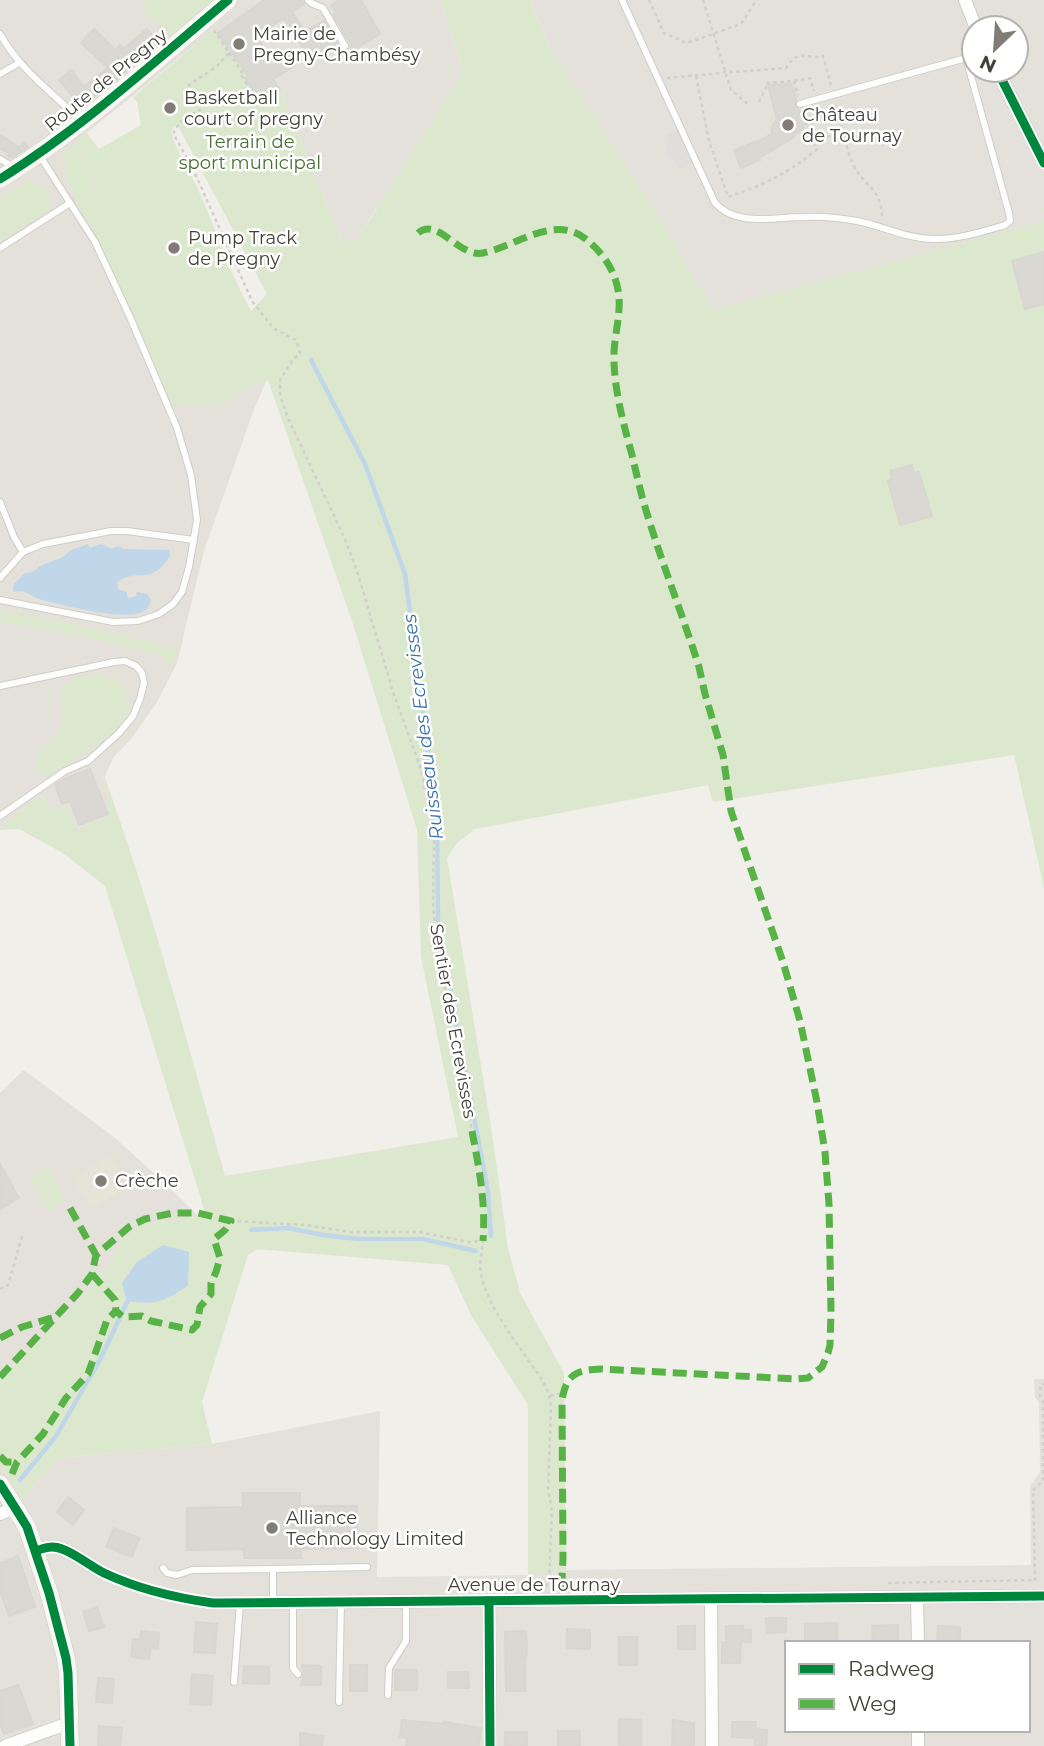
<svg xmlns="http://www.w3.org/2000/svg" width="1044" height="1746" viewBox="0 0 1044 1746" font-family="Montserrat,sans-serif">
<rect width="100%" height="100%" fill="#f0efea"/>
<g fill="#e3e1d9" fill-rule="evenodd">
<polygon points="0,0 441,0 463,72 411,228 376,208 357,241 342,241 280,90 262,102 245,78 248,76 215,29 78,140 223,404 250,387 267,379 253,412 204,551 177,663 156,704 131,739 113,758 105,777 111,816 77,828 52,810 42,795 0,828"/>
<path d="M530,0H1044V570L837,754ZM974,28H1016V70H974Z"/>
<polygon points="24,1070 115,1138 170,1188 199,1217 143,1224 126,1234 101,1278 0,1380 0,1093"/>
<path d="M1034,1379H1044V1746H0V1465L23,1499L59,1458L212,1444L380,1411L377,1577L528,1575L566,1570L1031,1565L1030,1486L1040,1472L1039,1402L1035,1398ZM787,1643H1028V1730H787Z"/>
</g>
<polygon fill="#e6e3d7" points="113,1157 129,1185 124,1187 125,1189 90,1209 73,1177 107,1158 109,1159"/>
<g fill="#dce8cd" fill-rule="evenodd">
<polygon points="144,0 215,0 170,35 145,12"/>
<path d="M441,0H530L548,45L660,219L713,310L1044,221V888L1014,755L713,802L708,785L475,829L457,843L447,858L492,1133L508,1248L520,1293L564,1373L566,1570L528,1575V1405L472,1317L448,1265L257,1249L248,1255L202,1402L212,1444L59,1458L23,1499L0,1465V1380L101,1278L126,1234L143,1224L199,1217L207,1219L105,886L63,853L19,829L0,830V828L42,795L52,810L67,807L77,828L110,816L105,778C152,908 187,1042 225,1176L458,1137L421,957L417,830L352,621L268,380L250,387L223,404L173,406L143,338L64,176L66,166L61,155L76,142L134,280L78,140L87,133L99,149L141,125L137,102L133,97L215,29L248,76L245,79L262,102L280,90L342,241L357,240L463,72ZM177,124L267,294L251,311C229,272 215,226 196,185C188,168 175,149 171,131Z"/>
<polygon points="29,179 50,193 49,210 0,240 0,198"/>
<polygon points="0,610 92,628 178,649 171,667 163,664 165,656 78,635 0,622"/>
<polygon points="96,673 113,678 126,690 128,712 113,733 65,766 46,776 36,770 37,760 41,751 54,739 63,723 61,706 61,689 72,678"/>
<polygon points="48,1168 66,1201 49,1211 30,1179"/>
</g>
<polygon fill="#dfdeda" points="681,129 697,162 680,169 668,154 666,136"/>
<g fill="#c0d6e9">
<path d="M88,544L89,548L101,544L112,549L117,546L124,549L169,550L170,556C150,587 139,567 117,582L118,589L127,592V596L130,598L136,596L137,592L147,594L151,600C149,605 148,610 142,612C123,621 61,605 39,599C30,596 25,589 14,592L13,590L14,584L25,573L33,572L40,566L63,557L71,550Z"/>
<path d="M163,1245L189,1252L188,1286C178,1292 168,1299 156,1302C147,1304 136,1301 127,1302L122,1283L136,1263Z"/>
</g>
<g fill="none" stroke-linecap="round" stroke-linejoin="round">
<g stroke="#c0d6e9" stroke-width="4.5">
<polyline points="311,360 365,464 405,574 437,818 438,923 488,1192 491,1236"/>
<polyline points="251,1230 288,1228 323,1235 359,1239 423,1239 476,1251"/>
<polyline points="20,1480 56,1436 101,1358 127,1302"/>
</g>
</g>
<g fill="#d9d8d3" stroke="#d8d6d0" stroke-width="2">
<polygon points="264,0 302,0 304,4 292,12 305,31 324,21 337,43 315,55 312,50 306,53 294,32 284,18 257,36 272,66 289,56 295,66 273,79 280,90 262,102 245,78 248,76 218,33"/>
<polygon points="340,0 361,0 380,34 352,51 350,43 333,14 336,12 331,5"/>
<polygon points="94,29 115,50 120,45 124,49 147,29 159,43 82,107 59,80 71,70 84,87 108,68 81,43"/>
<polygon points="792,84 796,100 795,106 799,110 804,128 793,136 794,137 759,158 760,160 741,168 734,150 761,140 772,134 772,126 777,119 768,85"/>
<polygon points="0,135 19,147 24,142 28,147 11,158 8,156 10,154 0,148"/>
<polygon points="1044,252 1044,304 1025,309 1012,261"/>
<polygon points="912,465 914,473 919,472 932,516 900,525 888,481 892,479 890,471"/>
<polygon points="90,769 108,814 79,825 70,801 62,804 55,785 64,779"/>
<polygon points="0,1164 19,1198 0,1209"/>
<polygon points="243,1493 300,1493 300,1506 357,1506 357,1548 300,1549 301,1558 244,1558 244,1549 187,1550 187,1508 243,1507"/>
<polygon points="68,1497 84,1510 73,1525 57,1512"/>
<polygon points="114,1528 139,1538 132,1557 106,1547"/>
<polygon points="18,1556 35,1607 9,1616 0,1591 0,1563"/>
<polygon points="97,1607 104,1627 89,1631 83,1612"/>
<polygon points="766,1618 786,1618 786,1632 767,1633"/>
<polygon points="196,1622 217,1624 215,1653 194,1652"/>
<polygon points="837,1623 837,1643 805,1643 805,1624"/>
<polygon points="898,1625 898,1643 873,1643 872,1626"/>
<rect x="678" y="1626" width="17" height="23"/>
<polygon points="726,1626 743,1626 743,1630 751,1630 751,1642 741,1642 740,1663 722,1663 722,1642 726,1643"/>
<polygon points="938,1626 960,1627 960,1643 937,1643"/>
<polygon points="567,1629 590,1630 590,1649 567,1648"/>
<polygon points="141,1631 159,1633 158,1649 150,1648 149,1659 131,1657 133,1639 140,1639"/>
<polygon points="526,1631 527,1644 526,1658 525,1659 525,1691 506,1691 505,1632"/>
<rect x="619" y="1637" width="18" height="28"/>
<polygon points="302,1665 321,1666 321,1685 301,1685 304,1674"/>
<rect x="350" y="1665" width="17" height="26"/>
<polygon points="244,1666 269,1667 269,1684 243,1683"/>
<rect x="395" y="1670" width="22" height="20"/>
<polygon points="448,1672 468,1672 469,1688 448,1688"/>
<polygon points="192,1674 213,1676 211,1705 190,1704"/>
<polygon points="98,1678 114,1679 112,1703 96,1702"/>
<polygon points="18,1685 33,1724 4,1734 0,1724 0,1691"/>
<polygon points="619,1719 641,1720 641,1746 619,1746"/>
<polygon points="402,1720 444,1724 444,1722 481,1728 479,1746 406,1746 407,1738 400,1737"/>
<polygon points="673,1720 694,1723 694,1746 672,1746"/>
<polygon points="732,1722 756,1722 755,1729 767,1730 766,1746 755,1746 755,1738 732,1737"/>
<polygon points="99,1726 122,1728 120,1746 98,1746"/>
<rect x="558" y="1731" width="22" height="15"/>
<rect x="505" y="1732" width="22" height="14"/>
<polygon points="300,1733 323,1736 322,1746 300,1746"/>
</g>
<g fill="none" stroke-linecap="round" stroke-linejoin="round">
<defs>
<g id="lane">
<polyline points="308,0 311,3 323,8 345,46"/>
<path d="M622,0L715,203C736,227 775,217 803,217C821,216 840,218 857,221C883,226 905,238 931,239C956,240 981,232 1005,225L1010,221L1009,213L966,58L800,104"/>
<path d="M0,34C21,71 51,91 80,120"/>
<polyline points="0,74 19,63"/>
<polyline points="0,159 15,168"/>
<polyline points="0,248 70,203"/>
<polyline points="0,502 14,537 23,552 0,578"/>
<polyline points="23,552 43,544 111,531 127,531 194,540"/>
<polyline points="0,600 113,622 138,621 159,614 173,604 182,592 189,567 197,520 191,475 177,428 130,317 95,242 40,156"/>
<polyline points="0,686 114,662 125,661 136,666 142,673 144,683 140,699 133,716 119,733 88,761 65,771 0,816"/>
<polyline points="163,1568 167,1573 177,1575 192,1570 273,1569 273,1603"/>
<polyline points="273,1569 367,1567"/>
<polyline points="293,1603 293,1668 298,1674"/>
<polyline points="234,1682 240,1603"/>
<polyline points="388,1695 389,1668 406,1641 406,1601"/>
<polyline points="339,1702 341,1602"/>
</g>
<g id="street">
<polyline points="965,0 976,28"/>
<polyline points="997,70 1044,163"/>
<polyline points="0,1514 15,1507"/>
<path d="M36,1551C44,1548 52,1545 62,1549C76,1554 90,1566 104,1573C138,1589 176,1598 213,1603L1044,1596"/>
<polyline points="917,1597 918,1643"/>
<polyline points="711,1600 712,1746"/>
<polyline points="489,1601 490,1746"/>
<polyline points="918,1730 918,1746"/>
<polyline points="5,1746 69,1723"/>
</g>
<g id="secondary">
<path d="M0,179C82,128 154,62 228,0"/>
<polyline points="0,1484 19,1514 27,1527 49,1593 66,1658 68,1673 70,1746"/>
</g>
</defs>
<use href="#lane" stroke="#cecdc8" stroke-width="8"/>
<use href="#street" stroke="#cecdc8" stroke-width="14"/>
<use href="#secondary" stroke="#ceccc2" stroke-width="19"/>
<g stroke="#d1cfcc" stroke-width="2.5" stroke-dasharray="3.5 3.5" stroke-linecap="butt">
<polyline points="649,0 664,33 687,43 741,24 754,4 753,0"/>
<polyline points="703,0 731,90 749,105"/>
<polyline points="214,30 229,53 216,67 189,85 200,110 184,118 174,130 174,135 193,169 252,301 273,328 296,340 300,353 292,361 280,380 280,395 288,418 344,537 357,571 393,692 421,769 434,834 433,902 436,940 472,1131"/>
<polyline points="229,53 242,72 240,74 262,106"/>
<path d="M696,76L709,141L728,197C761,186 791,172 817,149L812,141L843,132"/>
<path d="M667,78L722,73L726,71L733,72L786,68C800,46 807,61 823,56L831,86"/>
<polyline points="794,81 798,95"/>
<polyline points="759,102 766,88 766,83 794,81 810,78 814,91"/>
<path d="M836,105C841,125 845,146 853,164C863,186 881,187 882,216"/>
<polyline points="804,115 806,124 822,120 818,107"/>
<path d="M231,1221L306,1225L350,1232H419L469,1242L483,1241C482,1252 479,1263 481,1274C488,1306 510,1333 528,1360C540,1376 549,1387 551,1408L548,1491L552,1508L549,1582L545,1587"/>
<polyline points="0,1289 8,1285 23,1233"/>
<polyline points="550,1396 563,1393"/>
<polyline points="1035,1581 1033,1490 1043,1481 1043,1402 1040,1395 1041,1384 1044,1384"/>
<polyline points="888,1583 1035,1580"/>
</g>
<use href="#lane" stroke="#fdfdfc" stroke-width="6"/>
<use href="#street" stroke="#fdfdfc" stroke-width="12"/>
<use href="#secondary" stroke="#f6f5f0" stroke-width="18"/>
<g stroke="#57b346" stroke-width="7" stroke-dasharray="14 7" stroke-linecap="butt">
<path d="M418,233C437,216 459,258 483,253C517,246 555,213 587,240C609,258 621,282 619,309C618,327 613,344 614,362C615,393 624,426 632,455C636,472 640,490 645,507C661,561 682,613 699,667L705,694L723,755L731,811L783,962L800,1021L817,1102L825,1152L829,1204L831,1312L830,1345L828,1353L822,1367L808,1378L797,1379L601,1369C577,1370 566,1374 562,1400L563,1558L561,1600"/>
<path d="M472,1131C479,1168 486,1203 483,1241"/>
<polyline points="70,1208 96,1255"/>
<polyline points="92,1274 115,1300 116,1311"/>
<polyline points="0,1338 22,1327 55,1317"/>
<polyline points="0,1377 78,1293 92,1274 96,1255 129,1227 145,1219 173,1213 198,1213 231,1221 225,1230 214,1239 220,1258 216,1272 211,1283 211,1294 200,1307 197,1325 192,1330 151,1321 142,1316 123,1317 116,1311"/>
<polyline points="0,1456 6,1462 17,1462"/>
<polyline points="12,1474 17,1462 43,1434 66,1398 88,1374 107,1320 116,1311"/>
</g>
<defs>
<g id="cycleway">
<polyline points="997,70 1044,163"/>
<path d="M0,179C82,128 154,62 228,0"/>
<polyline points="0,1484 19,1514 27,1527 49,1593 66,1658 68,1673 70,1746"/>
<path d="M36,1551C44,1548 52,1545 62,1549C76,1554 90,1566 104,1573C138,1589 176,1598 213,1603L1044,1596"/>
<polyline points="489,1601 490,1746"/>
</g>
</defs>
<use href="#cycleway" stroke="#fff" stroke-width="13"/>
<use href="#cycleway" stroke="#00873e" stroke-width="9"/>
</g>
<g fill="#817d76" stroke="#fff" stroke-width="2.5">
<circle cx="239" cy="44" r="7"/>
<circle cx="170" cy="108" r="7"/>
<circle cx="788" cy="125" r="7"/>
<circle cx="174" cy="248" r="7"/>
<circle cx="101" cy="1181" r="7"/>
<circle cx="272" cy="1528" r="7"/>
</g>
<g text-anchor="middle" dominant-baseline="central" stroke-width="5" stroke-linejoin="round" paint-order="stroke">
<g font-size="18" fill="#454038" stroke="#fff" text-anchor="start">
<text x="253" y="34">Mairie de<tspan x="253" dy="21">Pregny-Chambésy</tspan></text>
<text x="184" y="98">Basketball<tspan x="184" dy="21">court of pregny</tspan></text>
<text x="802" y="115">Château<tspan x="802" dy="21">de Tournay</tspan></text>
<text x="188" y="238">Pump Track<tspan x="188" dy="21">de Pregny</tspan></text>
<text x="115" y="1181">Crèche</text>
<text x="286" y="1518">Alliance<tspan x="286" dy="21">Technology Limited</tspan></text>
</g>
<g font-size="18" fill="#454038" stroke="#fff">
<text transform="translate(106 80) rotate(-39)">Route de Pregny</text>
<text transform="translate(453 1021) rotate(80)">Sentier des Ecrevisses</text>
<text x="534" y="1585">Avenue de Tournay</text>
</g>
<g font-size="18" fill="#467131" stroke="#fff">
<text x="250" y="142">Terrain de<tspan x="250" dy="21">sport municipal</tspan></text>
</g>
<g font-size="19" font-style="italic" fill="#3c74a6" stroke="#fff">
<text transform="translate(423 727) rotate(-97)">Ruisseau des Ecrevisses</text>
</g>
</g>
<rect x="785" y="1641" width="245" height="91" fill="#ffffff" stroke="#b5b3af" stroke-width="2"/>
<rect x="799" y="1664" width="35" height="10" fill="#00873e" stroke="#b5b3af" stroke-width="2"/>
<text x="848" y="1676" font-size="21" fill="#454038">Radweg</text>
<rect x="799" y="1699" width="35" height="10" fill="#57b346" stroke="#b5b3af" stroke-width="2"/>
<text x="848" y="1711" font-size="21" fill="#454038">Weg</text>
<g transform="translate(995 49) rotate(205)"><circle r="33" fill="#ffffff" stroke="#b5b3af" stroke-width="2"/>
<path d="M0-5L12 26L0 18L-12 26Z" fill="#817d76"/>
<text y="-10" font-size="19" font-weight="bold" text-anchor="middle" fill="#454038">N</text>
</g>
</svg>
